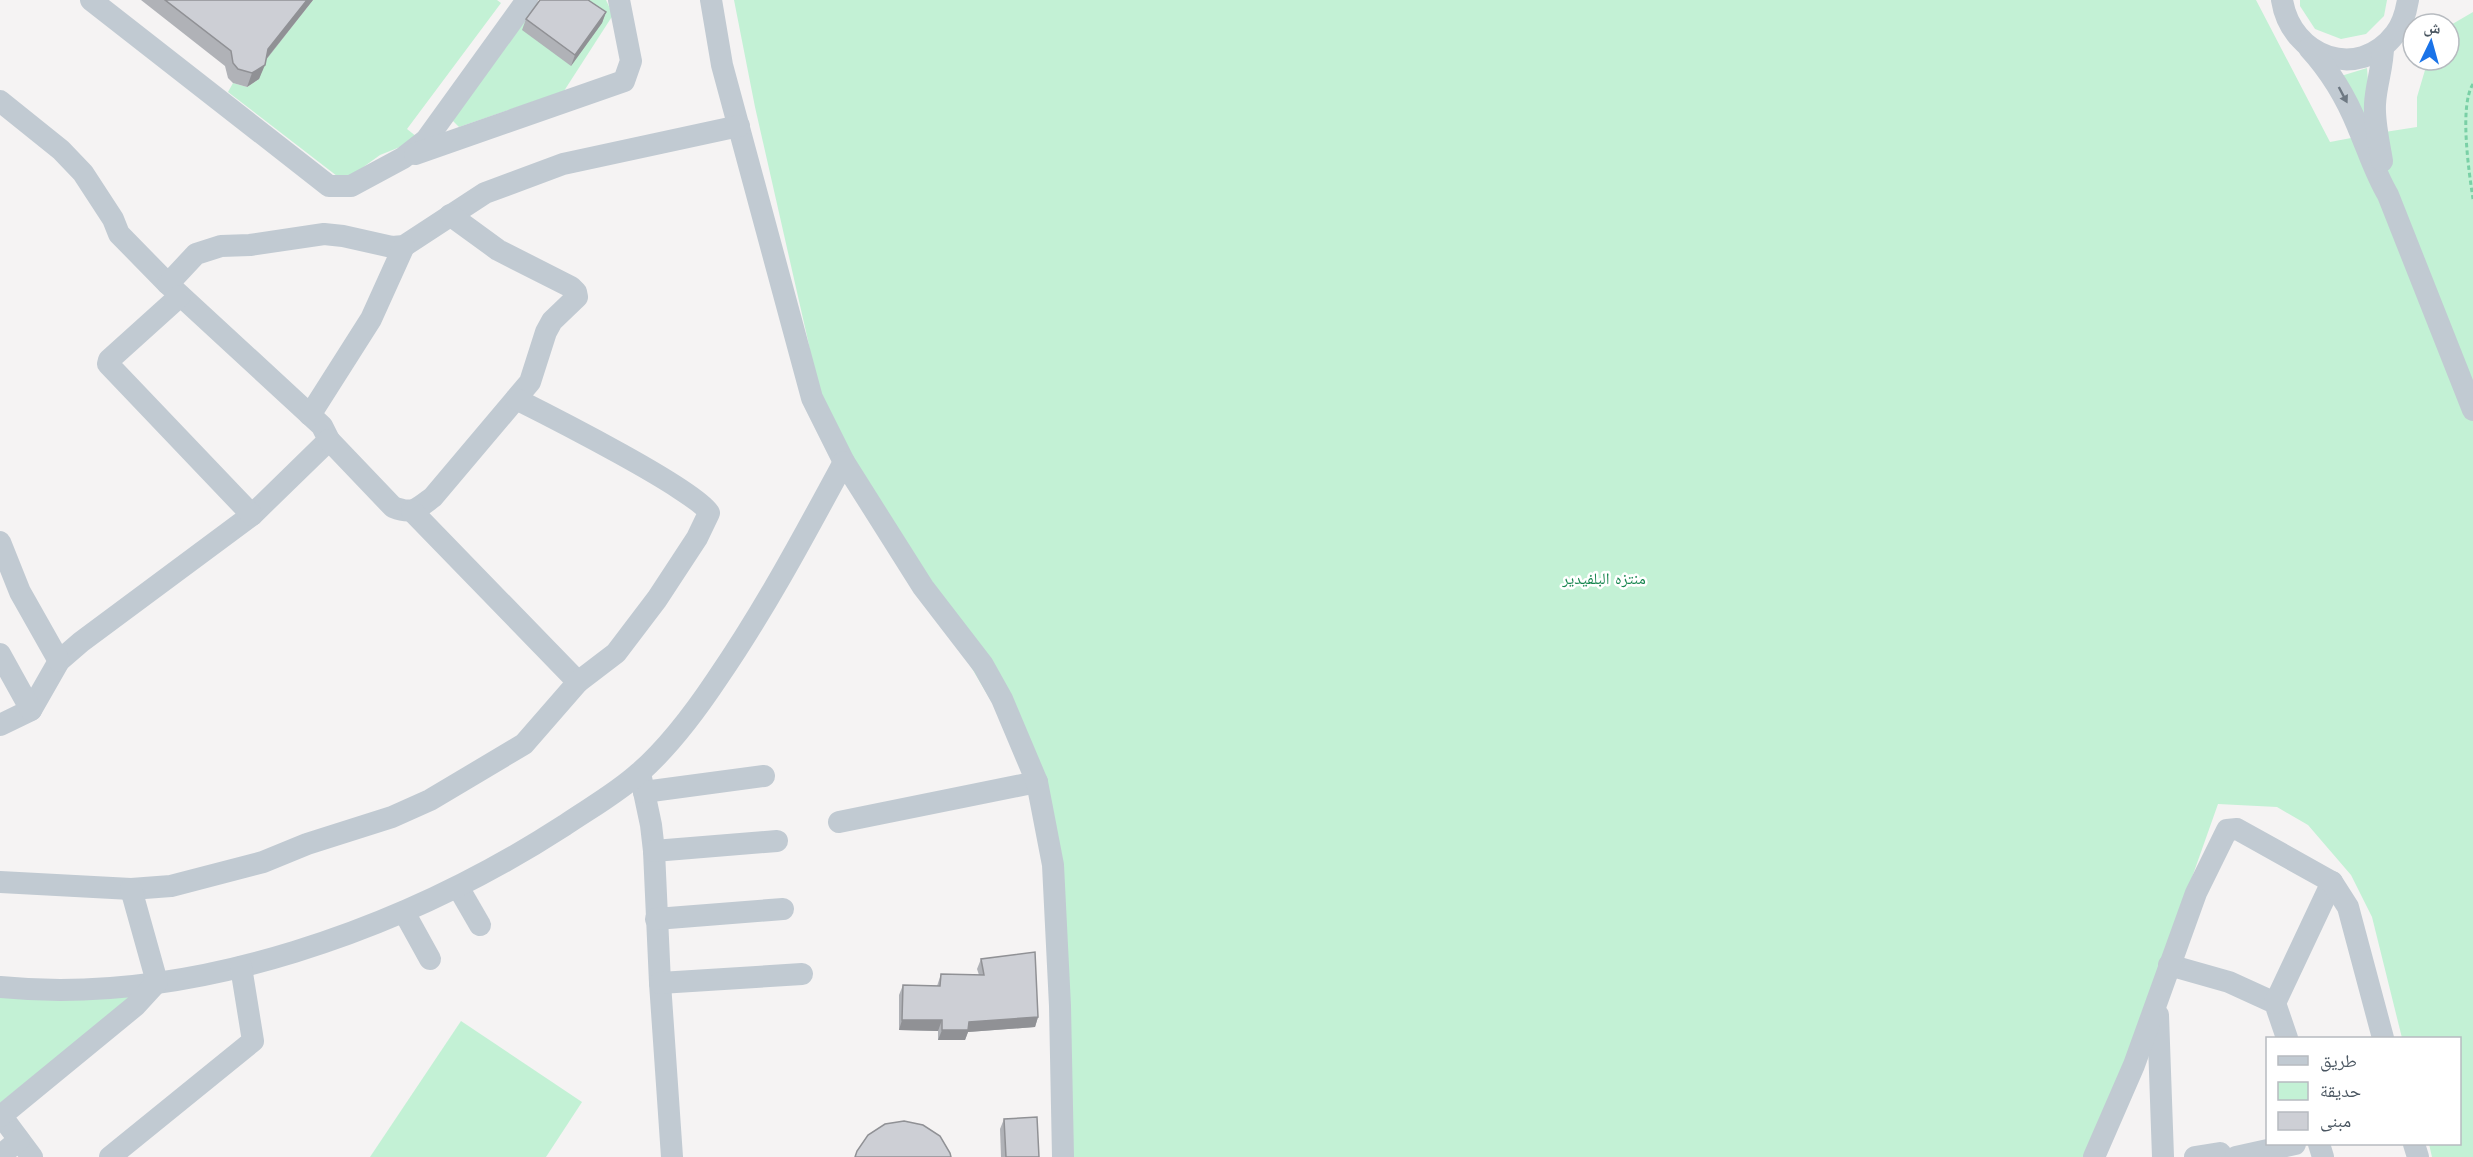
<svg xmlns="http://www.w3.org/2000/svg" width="2473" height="1157" viewBox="0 0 2473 1157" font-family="'Work Sans','Noto Naskh Arabic',sans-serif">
<rect width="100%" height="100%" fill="#f5f3f3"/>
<g fill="#c3f1d5">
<polygon points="313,0 497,0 501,3 407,129 417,137 410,143 380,155 351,176 337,176 228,92 233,83 247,87 259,79 262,64"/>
<polygon points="540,0 606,0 613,15 564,91 459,127 452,120"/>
<polygon points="734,0 2256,0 2330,142 2367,135 2341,76 2367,68 2372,134 2417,127 2417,97 2428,60 2449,60 2449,26 2473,12 2473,1157 2432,1157 2429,1144 2460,1144 2460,1038 2402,1038 2372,917 2351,875 2308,825 2277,807 2218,804 2127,1061 2085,1157 1069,1157 1041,786 816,403 809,345 755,107"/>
<polygon points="2300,0 2387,0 2384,16 2366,34 2341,39 2315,29 2300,6"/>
<polygon points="143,988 0,1103 0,993"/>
<polygon points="461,1021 582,1102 546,1157 370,1157"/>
</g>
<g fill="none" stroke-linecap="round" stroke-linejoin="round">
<path stroke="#7ad0a6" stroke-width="3" stroke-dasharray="4.5 3" stroke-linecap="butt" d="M2473,84C2459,106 2469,172 2473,199"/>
<g stroke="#c1cad2" stroke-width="22">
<polyline points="91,0 329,186 351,186 403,158 426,140 527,0"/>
<polyline points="711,0 722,65 812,398 844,462"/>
<path d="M2282,0C2291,57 2358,82 2395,34C2403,24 2406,12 2408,0"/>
<path d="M2309,48C2331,72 2346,97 2358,127C2368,150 2375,173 2388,195L2473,410"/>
<polyline points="0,101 61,150 83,173 113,219 119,234 168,284 322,426 329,440 252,515 81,642 59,661 31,710 0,725"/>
<polyline points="415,154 624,81 631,61 619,0"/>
<path d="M2382,161C2379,142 2374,123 2375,104C2376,84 2383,67 2383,47"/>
<polyline points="168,284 196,254 221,246 250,245 324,234 343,236 392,247 404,246 485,193 563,164 739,126"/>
<polyline points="180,296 109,360 108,364 252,515"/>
<polyline points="310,415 371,319 404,246"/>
<path d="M329,440L393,507C413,515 417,509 433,497L530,382L546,332L552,321L577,297L576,292L571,287L498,250L450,215"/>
<polyline points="412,511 578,682"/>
<polyline points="0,542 20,592 59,661"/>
<polyline points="0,654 31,710"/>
<polyline points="640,773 651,825 654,851 660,983 672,1157"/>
<polyline points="644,792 764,776"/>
<polyline points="839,822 1037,782"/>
<polyline points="654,851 777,841"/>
<path d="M0,882L131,889L171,886L263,862L307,844L392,817L430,800L524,744L578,682L616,653L657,599L697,538L709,513C700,492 546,414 516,399"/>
<polyline points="458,887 480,925"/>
<polyline points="404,912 430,959"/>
<polyline points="656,919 783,909"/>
<polyline points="2169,965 2229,982 2275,1003 2287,1038"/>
<polyline points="660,983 802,974"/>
<path d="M0,987C192,1006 406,928 565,825C590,808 617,793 639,773C670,746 695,712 717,679C765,609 804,536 844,462L923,587L983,665L1002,699L1037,782L1053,865L1060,1006L1063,1157"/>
<polyline points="2275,1003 2332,882"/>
<polyline points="2158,1015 2163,1157"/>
<polyline points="0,1114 32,1157"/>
<polyline points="1,1116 135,1006 157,982 131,889"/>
<polyline points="2319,1144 2323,1157"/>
<polyline points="2414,1144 2418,1157"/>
<polyline points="0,1156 19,1140"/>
<polyline points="110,1157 253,1041 241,967"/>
<polyline points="2094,1157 2134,1065 2196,893 2227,830 2237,829 2332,882 2348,907 2383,1038"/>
<polyline points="2195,1157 2220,1153 2221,1157"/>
<polyline points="2236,1157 2295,1144"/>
</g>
</g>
<g fill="#b0b2b7">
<polygon points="141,0 313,0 266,60 259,79 247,87 233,83 228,78 225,66"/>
<polygon points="606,12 602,23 571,66 522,30 526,19"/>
<polygon points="981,959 1038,1017 1035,1027 968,1032 965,1040 938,1040 938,1031 899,1030 899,995 903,985 937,986 941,974 979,975 977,969"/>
<polygon points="1004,1119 1039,1157 1001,1157 1000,1129"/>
</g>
<g fill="#909195">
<polygon points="307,0 313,0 263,63 268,49"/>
<polygon points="606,12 602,23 571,66 575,55"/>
<polygon points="265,65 259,79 247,87 252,73"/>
<polygon points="1038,1017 1035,1027 968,1032 965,1040 938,1040 942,1030 969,1022"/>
<polygon points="902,1020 942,1020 938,1031 899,1030"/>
</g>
<g fill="#cdcfd5" stroke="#909195" stroke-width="1.5">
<polygon points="165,0 307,0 268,49 265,65 252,73 238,69 233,63 231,51"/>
<polygon points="540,0 588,0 606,12 575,55 526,19"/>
<polygon points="1035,952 1038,1017 969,1022 968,1030 942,1030 942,1020 902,1020 903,985 940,986 941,974 984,975 981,959"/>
<polygon points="1037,1117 1039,1157 1006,1157 1004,1119"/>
<polygon points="904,1121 923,1125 940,1136 950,1153 951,1157 855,1157 857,1151 868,1135 885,1124"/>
</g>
<defs><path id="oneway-solid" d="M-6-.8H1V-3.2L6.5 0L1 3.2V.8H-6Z" transform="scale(1.5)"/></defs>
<use fill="#6e7983" href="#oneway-solid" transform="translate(2343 95) rotate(62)"/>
<g text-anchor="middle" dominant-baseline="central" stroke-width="5" stroke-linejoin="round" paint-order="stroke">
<g font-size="16" fill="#17864f" stroke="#fff">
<text x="1604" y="578">منتزه البلفيدير</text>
</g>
</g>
<rect x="2266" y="1037" width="195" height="108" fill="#ffffff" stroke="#b7bbc0" stroke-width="1.5"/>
<rect x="2278" y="1056" width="30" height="9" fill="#c1cad2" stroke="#b7bbc0" stroke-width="1.5"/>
<text x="2320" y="1067" font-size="18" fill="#4a5661">طريق</text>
<rect x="2278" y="1082" width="30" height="18" fill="#c3f1d5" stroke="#b7bbc0" stroke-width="1.5"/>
<text x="2320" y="1097" font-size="18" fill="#4a5661">حديقة</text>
<rect x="2278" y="1112" width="30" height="18" fill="#cdcfd5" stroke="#b7bbc0" stroke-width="1.5"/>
<text x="2320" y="1127" font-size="18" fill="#4a5661">مبنى</text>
<g transform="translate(2431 42) rotate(5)"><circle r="28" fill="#ffffff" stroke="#b7bbc0" stroke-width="1.5"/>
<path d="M0-4.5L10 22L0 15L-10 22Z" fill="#1a73e8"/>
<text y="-9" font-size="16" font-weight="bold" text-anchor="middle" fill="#4a5661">ش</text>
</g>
</svg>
